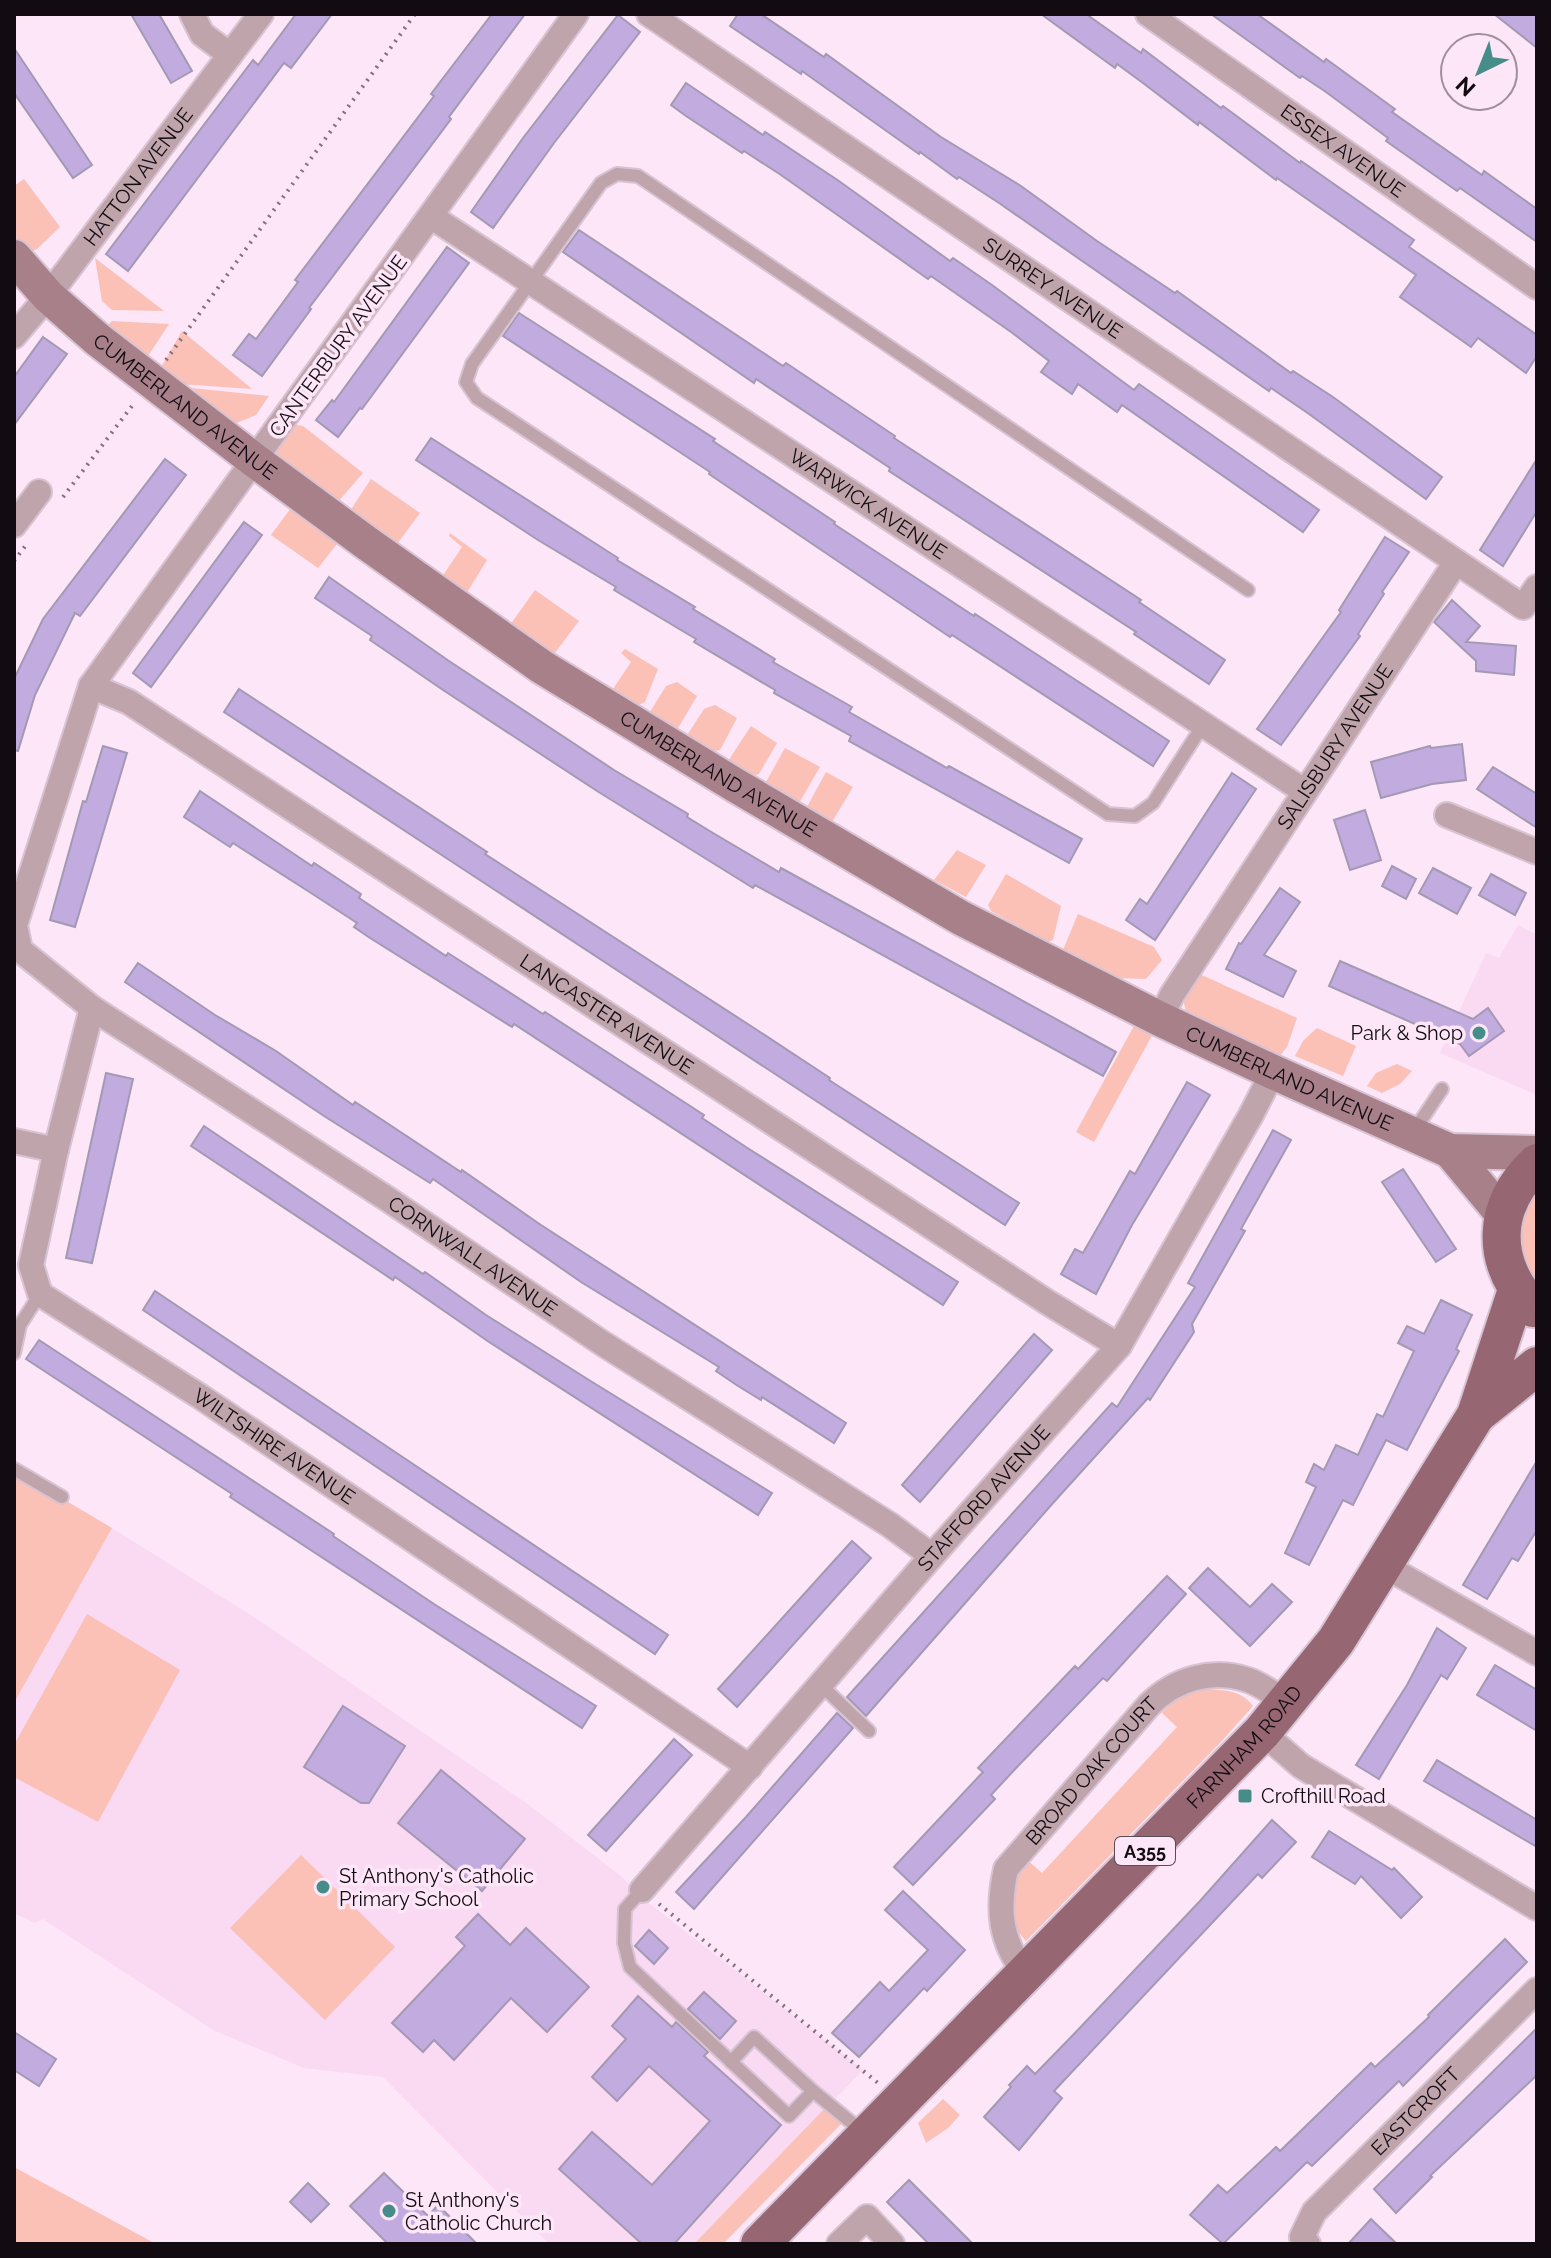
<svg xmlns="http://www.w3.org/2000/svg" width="1551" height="2258" viewBox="0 0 1551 2258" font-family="Raleway,sans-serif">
<rect width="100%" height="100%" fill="#fce6f7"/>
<g fill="#fad9f3">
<polygon points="1518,925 1537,935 1537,1095 1440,1053 1486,953 1499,958"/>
<polygon points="112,1528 260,1621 529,1805 622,1877 641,1897 863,2070 694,2244 549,2244 383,2077 304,2068 213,2030 43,1919 35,1923 14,1913 14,1703"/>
</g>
<g fill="#fbc0b6">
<polygon points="24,179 60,227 37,249 27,253 14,234 14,186"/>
<polygon points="95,258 164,311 112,310 102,301"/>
<polygon points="112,321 169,324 148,356 108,325"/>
<polygon points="182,331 252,389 179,384 160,369"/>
<polygon points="192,388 269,396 256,415 234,424"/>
<polygon points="290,424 303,426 363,473 337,503 276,457 275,447"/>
<polygon points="371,479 420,513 397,544 350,511"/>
<polygon points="291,508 337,544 318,568 271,535"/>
<polygon points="450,533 487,560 466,594 442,577 462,547 449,536"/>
<polygon points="535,590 579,621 554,654 510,625"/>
<polygon points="625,649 658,669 645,702 636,706 613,689 631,662 621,653"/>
<polygon points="677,682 697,696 677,730 650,712 666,686"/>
<polygon points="715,705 737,718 720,750 711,752 686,737 704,709"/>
<polygon points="751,726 777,743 759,774 752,776 728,761"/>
<polygon points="785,748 820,767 799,803 766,782"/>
<polygon points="826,772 853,787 832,822 807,807"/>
<polygon points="957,850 986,865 966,897 934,880"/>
<polygon points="1006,874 1061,906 1053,940 1048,942 991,911 988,905"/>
<polygon points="1078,914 1154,947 1162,960 1146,979 1117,978 1063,950"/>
<polygon points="1195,972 1297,1018 1287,1047 1279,1057 1186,1011 1181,991"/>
<polygon points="1135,1024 1155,1030 1094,1142 1076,1132"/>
<polygon points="1317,1028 1356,1046 1343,1076 1295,1056 1303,1041"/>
<polygon points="1397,1064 1412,1071 1400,1084 1382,1093 1367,1086 1376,1073"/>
<polygon points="1537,1188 1537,1290 1522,1263 1518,1222"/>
<polygon points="14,1470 112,1528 14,1703"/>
<polygon points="87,1614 180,1670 98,1822 14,1777 14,1745"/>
<path d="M1201,1689C1221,1690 1241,1689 1253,1706L1220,1743L1026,1941C1020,1934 1013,1927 1011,1918C1008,1899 1016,1874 1026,1859L1042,1873L1177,1727L1162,1713L1177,1697Z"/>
<polygon points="301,1855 395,1947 325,2020 230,1928"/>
<polygon points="943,2099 960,2115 948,2128 926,2143 918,2123"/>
<polygon points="827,2106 843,2122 723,2244 694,2244"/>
<polygon points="14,2167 156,2244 14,2244"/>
</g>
<g fill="#c2abde" stroke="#a499b4" stroke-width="2">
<polygon points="131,14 159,14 192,71 171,83"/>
<polygon points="296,14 332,14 291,68 284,63 128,271 106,254 253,60 258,65"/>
<polygon points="492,14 525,14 449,117 451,119 309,308 311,309 262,376 233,355 249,334 256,339 298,282 295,280 434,96 431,94"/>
<polygon points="738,14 761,14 824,57 826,54 941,137 1021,186 1097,241 1175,293 1177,291 1291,373 1293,371 1333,397 1442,477 1426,499 1309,414 1271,388 1269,391 999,203 959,177 957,179 920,152 919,154 802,71 801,74 730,26"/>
<polygon points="1041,14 1086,14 1141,53 1143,49 1221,108 1223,106 1300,163 1301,161 1414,240 1409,247 1537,335 1537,356 1526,373 1478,338 1471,347 1400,297 1416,275 1277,178 1276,180 1199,122 1198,125 1143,83 1117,64 1115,68"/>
<polygon points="1211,14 1257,14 1324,62 1326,59 1395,109 1392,112 1482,175 1484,171 1537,209 1537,242 1460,188 1457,191 1386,141 1388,138 1326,92 1302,76 1300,78"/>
<polygon points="1494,14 1537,14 1537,48"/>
<polygon points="618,15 640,32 554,143 493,228 471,212 523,138"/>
<polygon points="14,48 92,165 73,178 14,93"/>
<polygon points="686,83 763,135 765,132 839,181 950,261 953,258 992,285 1134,390 1139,384 1319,510 1303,532 1122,405 1117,412 1078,384 1072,394 1041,372 1049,361 1011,332 931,276 928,279 781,175 744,151 742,153 686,116 671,105"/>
<polygon points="579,230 783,366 786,363 895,436 894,438 1141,600 1139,602 1225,660 1209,684 1134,634 1136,632 889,471 890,468 756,379 754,383 563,252"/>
<polygon points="447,247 469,263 362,409 360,408 338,437 316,420 332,400 334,402"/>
<polygon points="519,313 715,439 713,441 835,522 834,524 974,616 975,614 1169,741 1153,766 952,635 950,637 709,474 710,472 503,336"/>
<polygon points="43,337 67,354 14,425 14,377"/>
<polygon points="431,438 618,558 617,560 695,607 693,609 775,659 773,662 852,707 849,712 947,768 949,766 1082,839 1069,863 849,741 851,736 774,693 775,690 694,642 696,639 614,590 616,587 538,540 416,460"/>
<polygon points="165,459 186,475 80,616 75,613 35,695 18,751 14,750 14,679 43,619"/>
<polygon points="1537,459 1537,511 1503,566 1480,550"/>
<polygon points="244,522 262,535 151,687 133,673"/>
<polygon points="1385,537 1409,552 1382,592 1384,594 1358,634 1360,636 1281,745 1257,729 1341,612 1339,610"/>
<polygon points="329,577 449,661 614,770 688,814 687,817 713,833 779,872 781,868 1116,1052 1103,1076 755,885 753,888 597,791 443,690 370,640 372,636 315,598"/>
<polygon points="1452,600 1480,626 1466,642 1516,646 1514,675 1476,671 1476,661 1434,622"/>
<polygon points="239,689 487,852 485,854 754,1028 830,1078 829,1080 1019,1203 1005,1225 224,712"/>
<polygon points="1462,744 1466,780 1432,784 1381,798 1371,762 1430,746 1431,748"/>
<polygon points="103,746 127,753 75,927 50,920 83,801 86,802"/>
<polygon points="1493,767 1537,794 1537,828 1477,789"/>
<polygon points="1232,773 1256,789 1155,940 1126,920 1140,899 1147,904"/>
<polygon points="200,791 312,866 314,863 361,894 359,898 446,956 448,953 543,1014 545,1012 704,1115 702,1118 749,1149 958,1282 943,1305 514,1024 512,1027 370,938 354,927 357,923 311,893 233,843 230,847 184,817"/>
<polygon points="1365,810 1381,860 1350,870 1334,820"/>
<polygon points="1392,866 1416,879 1406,899 1382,886"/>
<polygon points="1433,868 1471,888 1457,914 1419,893"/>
<polygon points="1491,874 1526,893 1515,915 1479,895"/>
<polygon points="1280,888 1300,902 1264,955 1296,971 1283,997 1226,969 1239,943 1241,944"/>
<polygon points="1340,961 1473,1019 1488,1008 1504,1031 1469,1056 1460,1044 1329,986"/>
<polygon points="138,963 215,1015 276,1051 353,1105 355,1102 461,1172 462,1170 538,1223 846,1423 834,1443 762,1397 761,1400 738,1386 716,1371 719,1367 581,1282 433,1179 430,1183 324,1116 141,993 125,982"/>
<polygon points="106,1073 133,1079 92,1263 66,1258"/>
<polygon points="1187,1082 1210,1095 1132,1225 1096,1294 1061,1274 1075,1249 1083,1253 1130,1171 1135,1174"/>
<polygon points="204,1126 423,1274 425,1272 486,1315 589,1380 772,1493 758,1515 489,1342 395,1277 393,1280 191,1146"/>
<polygon points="1273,1130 1291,1140 1241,1229 1245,1231 1192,1324 1194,1332 1150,1400 1148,1398 1053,1503 866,1716 847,1697 1112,1403 1117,1407 1195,1287 1188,1283"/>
<polygon points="1403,1169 1456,1249 1436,1262 1382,1182"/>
<polygon points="155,1291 668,1635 655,1654 143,1310"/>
<polygon points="1441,1300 1472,1315 1456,1349 1459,1351 1407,1450 1386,1440 1353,1505 1343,1500 1309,1565 1285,1553 1316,1487 1306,1482 1314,1464 1324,1470 1336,1445 1358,1455 1377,1414 1383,1417 1414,1351 1398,1343 1407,1326 1424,1334"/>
<polygon points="1034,1334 1052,1350 920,1502 902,1485"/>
<polygon points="39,1340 334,1534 333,1536 434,1604 596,1706 582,1728 230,1497 232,1494 26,1359"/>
<polygon points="1537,1461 1537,1530 1518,1561 1512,1558 1487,1599 1463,1585"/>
<polygon points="852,1541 871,1558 737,1707 718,1689"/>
<polygon points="1208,1568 1250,1607 1272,1584 1292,1602 1250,1646 1189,1588"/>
<polygon points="1167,1576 1186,1594 1107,1681 1103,1678 1019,1765 991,1795 995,1799 913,1885 894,1867 983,1772 978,1768 1075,1666 1078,1669"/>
<polygon points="1437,1628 1466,1648 1447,1679 1441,1675 1379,1779 1356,1765 1407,1685"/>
<polygon points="1495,1665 1537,1690 1537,1731 1477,1695"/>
<polygon points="343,1706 405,1746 369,1803 361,1803 304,1767"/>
<polygon points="837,1713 853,1728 694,1909 676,1892 746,1817"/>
<polygon points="674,1739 692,1755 606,1851 588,1835"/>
<polygon points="1437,1760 1537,1820 1537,1847 1424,1781"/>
<polygon points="441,1770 525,1839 482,1891 398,1823"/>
<polygon points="1272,1820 1296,1842 1262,1878 1258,1874 1054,2091 1062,2098 1019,2150 984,2117 1011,2087 1009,2085 1027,2066 1035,2074 1074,2034 1200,1901"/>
<polygon points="1329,1831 1392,1870 1394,1868 1422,1897 1401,1918 1361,1876 1355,1884 1312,1857"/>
<polygon points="903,1891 965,1950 927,1991 924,1988 859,2057 832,2033 880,1982 889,1991 928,1950 885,1910"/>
<polygon points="478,1914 510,1945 526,1928 589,1987 547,2032 511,1998 454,2060 434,2040 423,2052 392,2023 465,1946 456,1937"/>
<polygon points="649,1930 668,1948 654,1964 635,1946"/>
<polygon points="1505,1939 1527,1962 1403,2086 1399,2081 1312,2166 1307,2162 1223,2244 1190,2215 1218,2185 1227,2193 1276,2147 1280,2151 1371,2063 1375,2067 1429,2017 1428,2015"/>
<polygon points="704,1992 736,2021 720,2039 688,2009"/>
<polygon points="638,1996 672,2027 676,2022 708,2052 704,2056 781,2125 674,2244 642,2244 559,2169 592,2132 652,2185 710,2121 649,2066 617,2101 592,2077 626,2039 612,2026"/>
<polygon points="1537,2028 1537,2075 1430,2176 1432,2177 1396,2213 1374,2189"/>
<polygon points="14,2032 56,2059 39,2086 14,2070"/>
<polygon points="384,2173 428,2216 438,2205 477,2244 388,2244 350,2206"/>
<polygon points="909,2180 973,2244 929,2244 887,2202"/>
<polygon points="308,2183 329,2204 311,2222 290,2202"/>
<polygon points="1371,2219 1397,2244 1348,2244"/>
</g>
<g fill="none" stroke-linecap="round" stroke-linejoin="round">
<defs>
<g id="lane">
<polyline points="1203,725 1153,803 1135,816 1108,814 477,398 466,382 472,364 601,183 617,174 638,176 1248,590"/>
<polyline points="1414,1131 1442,1089"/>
<polyline points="14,1353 20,1325 40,1294"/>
<polyline points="14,1469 62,1497"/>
<polyline points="821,1685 869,1731"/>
<polyline points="642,1890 625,1909 624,1943 630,1967 789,2116 813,2091"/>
<polyline points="731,2062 754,2037 813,2091 863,2132"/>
</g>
<g id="street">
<polyline points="192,14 202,34 230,55"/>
<path id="s1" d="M576,14L91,686L15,925L20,950L92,1008L386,1198L602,1343L890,1525L932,1556"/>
<path id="s2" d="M649,14L1523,607L1537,587"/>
<path id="s3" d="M1148,14L1537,287"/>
<path id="s4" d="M432,217L1304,791"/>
<path id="s5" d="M14,336L48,296L261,14"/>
<polyline points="14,525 39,492"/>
<path id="s6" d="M91,686L129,702L1047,1302L1119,1346"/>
<polyline points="1447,815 1537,852"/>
<path id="s7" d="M92,1008L56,1150L31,1265L40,1294L201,1397L750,1767"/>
<path id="s8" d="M1160,1019L1172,995L1456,562"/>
<polyline points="14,1141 56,1150"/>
<polyline points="1385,1566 1537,1653"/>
<polyline points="1262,1732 1301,1766 1537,1908"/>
<path id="s9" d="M642,1890L932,1556L1119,1346L1251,1115L1273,1072"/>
<path id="s10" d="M1025,1973C1000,1941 997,1909 1006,1869L1149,1705C1175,1679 1211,1668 1248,1680C1261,1684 1274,1695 1287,1702"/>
<polyline points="839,2244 867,2217 892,2244"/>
<path id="s11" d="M1308,2244L1302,2237L1314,2212L1537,1990"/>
</g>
<g id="secondary">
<path id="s12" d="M14,257L48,296L97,339L254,460L368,544L542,667L735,785L961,918L1160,1019L1273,1072L1450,1151L1537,1153"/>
<polyline points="1450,1151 1503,1215"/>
</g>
<g id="primary">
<path d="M1533,1308C1490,1262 1491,1206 1537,1163"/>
<polyline points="1476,1415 1537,1366"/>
<path id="s13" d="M760,2244L1262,1732L1336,1641L1476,1415L1517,1290"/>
</g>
</defs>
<use href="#lane" stroke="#d7c3d2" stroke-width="16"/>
<use href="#street" stroke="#d7c3d2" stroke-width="28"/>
<use href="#secondary" stroke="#d7c3d2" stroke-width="38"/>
<use href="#primary" stroke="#d7c3d2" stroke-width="42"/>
<g stroke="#81727e" stroke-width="4" stroke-dasharray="2 6" stroke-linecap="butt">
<polyline points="166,360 415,14"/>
<polyline points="63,497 135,402"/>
<polyline points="14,561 26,545"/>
<polyline points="659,1904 878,2083"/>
</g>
<use href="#lane" stroke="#c0a4ab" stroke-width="12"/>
<use href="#street" stroke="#c0a4ab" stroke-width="24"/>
<use href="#secondary" stroke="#a8808a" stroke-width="34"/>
<use href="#primary" stroke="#966673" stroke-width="38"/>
</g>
<g fill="#468d89" stroke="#fce6f7" stroke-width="3">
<circle cx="1479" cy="1033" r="8"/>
<rect x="1237" y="1788" width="16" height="16" rx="4"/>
<circle cx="323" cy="1887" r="8"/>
<circle cx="389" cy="2211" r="8"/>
</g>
<g text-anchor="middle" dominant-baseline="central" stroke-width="7" stroke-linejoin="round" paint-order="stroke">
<rect fill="#fce6f7" stroke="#594d57" stroke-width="2" x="1115" y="1837" width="60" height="28" rx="6"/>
<g font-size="18" font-weight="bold" fill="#130b12">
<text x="1145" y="1851">A355</text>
</g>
<g font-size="20" fill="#130b12" stroke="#fce6f7">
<text stroke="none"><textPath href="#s3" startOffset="238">ESSEX AVENUE</textPath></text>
<text stroke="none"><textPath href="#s5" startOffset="202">HATTON AVENUE</textPath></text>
<text stroke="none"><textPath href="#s2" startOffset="488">SURREY AVENUE</textPath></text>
<text transform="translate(338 346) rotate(-54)">CANTERBURY AVENUE</text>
<text stroke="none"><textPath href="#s12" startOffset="228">CUMBERLAND AVENUE</textPath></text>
<text stroke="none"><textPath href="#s4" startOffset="522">WARWICK AVENUE</textPath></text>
<text stroke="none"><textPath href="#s8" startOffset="324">SALISBURY AVENUE</textPath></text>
<text stroke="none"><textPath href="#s12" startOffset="876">CUMBERLAND AVENUE</textPath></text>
<text stroke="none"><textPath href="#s6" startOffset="612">LANCASTER AVENUE</textPath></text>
<text stroke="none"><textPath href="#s12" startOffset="1524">CUMBERLAND AVENUE</textPath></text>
<text stroke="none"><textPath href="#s1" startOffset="1652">CORNWALL AVENUE</textPath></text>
<text stroke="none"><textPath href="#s7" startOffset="574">WILTSHIRE AVENUE</textPath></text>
<text stroke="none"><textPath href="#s9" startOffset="520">STAFFORD AVENUE</textPath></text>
<text stroke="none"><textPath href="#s13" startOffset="694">FARNHAM ROAD</textPath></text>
<text stroke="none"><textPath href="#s10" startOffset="240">BROAD OAK COURT</textPath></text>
<text stroke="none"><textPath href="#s11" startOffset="180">EASTCROFT</textPath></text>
</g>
<g font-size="20" fill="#130b12" stroke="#fce6f7" text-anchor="start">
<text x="1463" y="1033" text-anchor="end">Park &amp; Shop</text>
<text x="1261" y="1796">Crofthill Road</text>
<text x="339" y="1876">St Anthony's Catholic<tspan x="339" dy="23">Primary School</tspan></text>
<text x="405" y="2200">St Anthony's<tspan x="405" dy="23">Catholic Church</tspan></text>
</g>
</g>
<rect width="1551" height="2258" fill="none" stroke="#130b12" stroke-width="32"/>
<g transform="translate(1479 72) rotate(223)"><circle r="38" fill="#fce6f7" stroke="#9f8e9b" stroke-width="2"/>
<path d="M0-6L14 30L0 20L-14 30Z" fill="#468d89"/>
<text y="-12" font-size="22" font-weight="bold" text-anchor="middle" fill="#130b12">N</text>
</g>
</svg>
